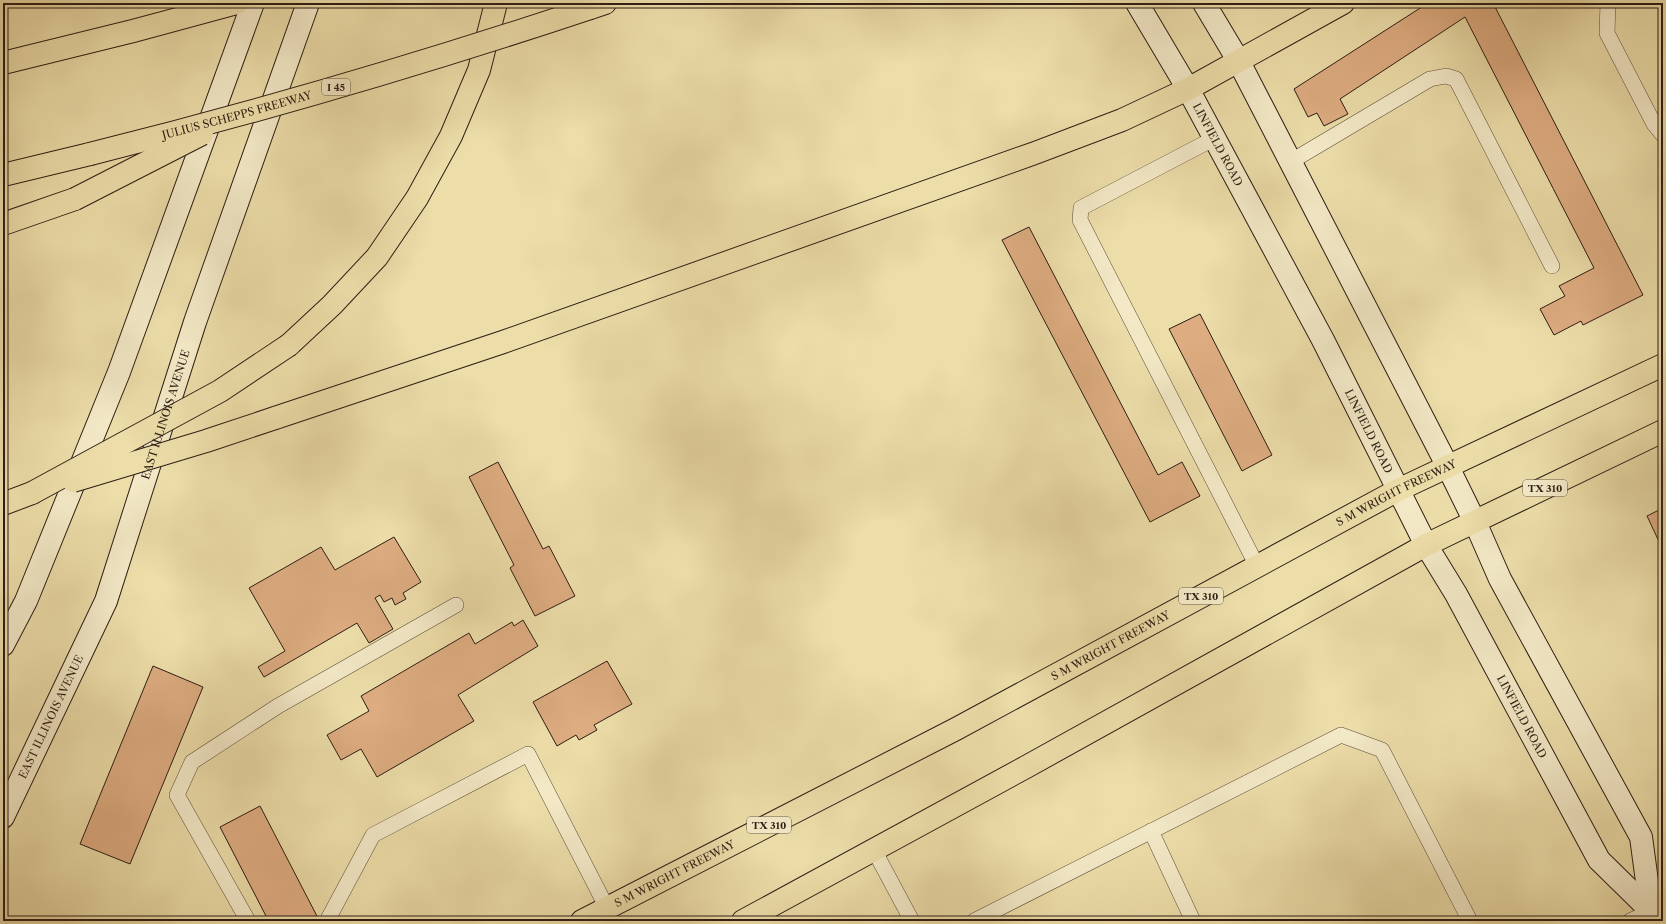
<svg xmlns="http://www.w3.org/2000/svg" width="1666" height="924" viewBox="0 0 1666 924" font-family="'Libre Caslon Text',serif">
<rect width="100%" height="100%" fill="#ecdda9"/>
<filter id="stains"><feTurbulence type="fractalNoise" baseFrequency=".005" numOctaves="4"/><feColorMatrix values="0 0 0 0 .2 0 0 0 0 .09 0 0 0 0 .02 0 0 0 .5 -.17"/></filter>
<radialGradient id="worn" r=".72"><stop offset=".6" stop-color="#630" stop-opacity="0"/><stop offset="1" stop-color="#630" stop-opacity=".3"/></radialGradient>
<g fill="#ddac81" stroke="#2d1d13">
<polygon points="1428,3 1465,3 1466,5 1470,3 1493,3 1643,295 1583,325 1581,321 1554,335 1540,309 1565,296 1559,286 1594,268 1465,17 1340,99 1348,114 1324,126 1317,113 1308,117 1294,89"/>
<polygon points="1029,227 1158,475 1182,462 1200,496 1150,522 1002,240"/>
<polygon points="1200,314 1272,455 1242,471 1169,329"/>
<polygon points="498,462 543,549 549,546 575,596 535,616 510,568 514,565 469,477"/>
<polygon points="1663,508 1663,550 1647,516"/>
<polygon points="394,537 421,582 403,593 406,599 395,605 392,598 384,602 380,595 375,598 393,629 369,643 357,623 264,677 258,667 285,651 249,588 321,547 335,570"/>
<polygon points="523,620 538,646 458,695 474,721 377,777 361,749 341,760 327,735 369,711 361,696 469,633 475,644 512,622 514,626"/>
<polygon points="607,661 632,704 594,725 597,730 579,740 576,735 557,746 533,702"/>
<polygon points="153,666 203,687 130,864 80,844"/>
<polygon points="260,806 319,920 318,921 257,921 266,916 220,827"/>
</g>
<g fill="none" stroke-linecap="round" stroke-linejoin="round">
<defs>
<g id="lane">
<polyline points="1608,3 1607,33 1654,124 1663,135"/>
<polyline points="1215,138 1081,208 1080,220 1257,566"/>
<polyline points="1290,162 1430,79 1446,76 1456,79 1552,266"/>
<polyline points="1151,831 1193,921"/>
<polyline points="874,850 912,921"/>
<polyline points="248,921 177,795 192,762 278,706 456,605"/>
<polyline points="327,921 373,835 528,754 607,908"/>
<polyline points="974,921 1341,735 1382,750 1470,921"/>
<polyline points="1630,921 1651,911"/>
</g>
<g id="secondary">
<path id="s1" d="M1137,3L1188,89L1323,340L1426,545L1456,594L1599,860L1651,911L1657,921"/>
<polyline points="1204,3 1238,60 1447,465 1475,522 1500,579 1641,837 1651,911"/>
<polyline points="3,645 26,601 119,372 253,3"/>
<path id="s2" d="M3,817L106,601L195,322L308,3"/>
</g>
<g id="primary">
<path id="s3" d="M582,921L956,729L1398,490L1663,365"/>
<polyline points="743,921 1026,767 1426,545 1663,431"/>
</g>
<g id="highway">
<polyline points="590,8 605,3"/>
<polyline points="3,63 133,31 237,3"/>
<polyline points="3,175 90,154"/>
<polyline points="3,224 75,199"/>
<polyline points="289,345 332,305 377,257 417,198 451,136 479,70 496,3"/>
<polyline points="275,418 503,342 1035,153 1122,120 1188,89 1343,3"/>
<polyline points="3,504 32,493"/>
</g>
</defs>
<use href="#lane" stroke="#5d4d38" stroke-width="16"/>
<use href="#secondary" stroke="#2d1d13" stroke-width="24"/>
<use href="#primary" stroke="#2d1d13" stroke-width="24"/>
<use href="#highway" stroke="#2d1d13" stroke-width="24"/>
<use href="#lane" stroke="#f3e9c7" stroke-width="15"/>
<use href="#secondary" stroke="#f3e9c7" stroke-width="22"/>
<use href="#primary" stroke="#ecdda9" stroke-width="22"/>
<use href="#highway" stroke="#ecdda9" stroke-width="22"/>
<defs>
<g id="highway-bridge">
<path id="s4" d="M90,154C258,112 425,63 590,8"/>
<polyline points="75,199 202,134"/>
<polyline points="73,481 206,441 275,418"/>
<polyline points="32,493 220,391 289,345"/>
</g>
</defs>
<use href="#highway-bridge" stroke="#2d1d13" stroke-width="24" stroke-linecap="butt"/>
<use href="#highway-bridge" stroke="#ecdda9" stroke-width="22"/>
</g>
<g text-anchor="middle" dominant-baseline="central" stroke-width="3" stroke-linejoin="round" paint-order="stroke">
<g fill="#f3e9c7" stroke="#685a49" stroke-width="1">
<rect x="322" y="79" width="28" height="16" rx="3"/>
<rect x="1523" y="480" width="44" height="16" rx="3"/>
<rect x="1179" y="588" width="44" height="16" rx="3"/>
<rect x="747" y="817" width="44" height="16" rx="3"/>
</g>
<g font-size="10" font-weight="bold" fill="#2d1d13">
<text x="336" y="87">I 45</text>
<text x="1545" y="488">TX 310</text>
<text x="1201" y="596">TX 310</text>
<text x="769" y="825">TX 310</text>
</g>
<g font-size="11" fill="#2d1d13" stroke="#f3e9c7">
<text stroke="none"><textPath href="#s4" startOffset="152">JULIUS SCHEPPS FREEWAY</textPath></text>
<text stroke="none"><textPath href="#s1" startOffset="163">LINFIELD ROAD</textPath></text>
<text stroke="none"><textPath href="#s2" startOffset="435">EAST ILLINOIS AVENUE</textPath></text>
<text stroke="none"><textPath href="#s1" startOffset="487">LINFIELD ROAD</textPath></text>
<text stroke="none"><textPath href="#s3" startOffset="920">S M WRIGHT FREEWAY</textPath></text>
<text stroke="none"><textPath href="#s3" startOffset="596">S M WRIGHT FREEWAY</textPath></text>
<text stroke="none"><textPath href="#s2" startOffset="111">EAST ILLINOIS AVENUE</textPath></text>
<text stroke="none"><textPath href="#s1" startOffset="811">LINFIELD ROAD</textPath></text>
<text stroke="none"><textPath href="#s3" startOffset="104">S M WRIGHT FREEWAY</textPath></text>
</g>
</g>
<rect width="1666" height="924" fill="none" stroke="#ecdda9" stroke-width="16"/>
<rect x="4" y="4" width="1658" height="916" fill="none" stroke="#2d1d13" stroke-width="2"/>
<rect x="8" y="8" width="1650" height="908" fill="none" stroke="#2d1d13"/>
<rect width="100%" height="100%" filter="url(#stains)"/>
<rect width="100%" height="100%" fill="url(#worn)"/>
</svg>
